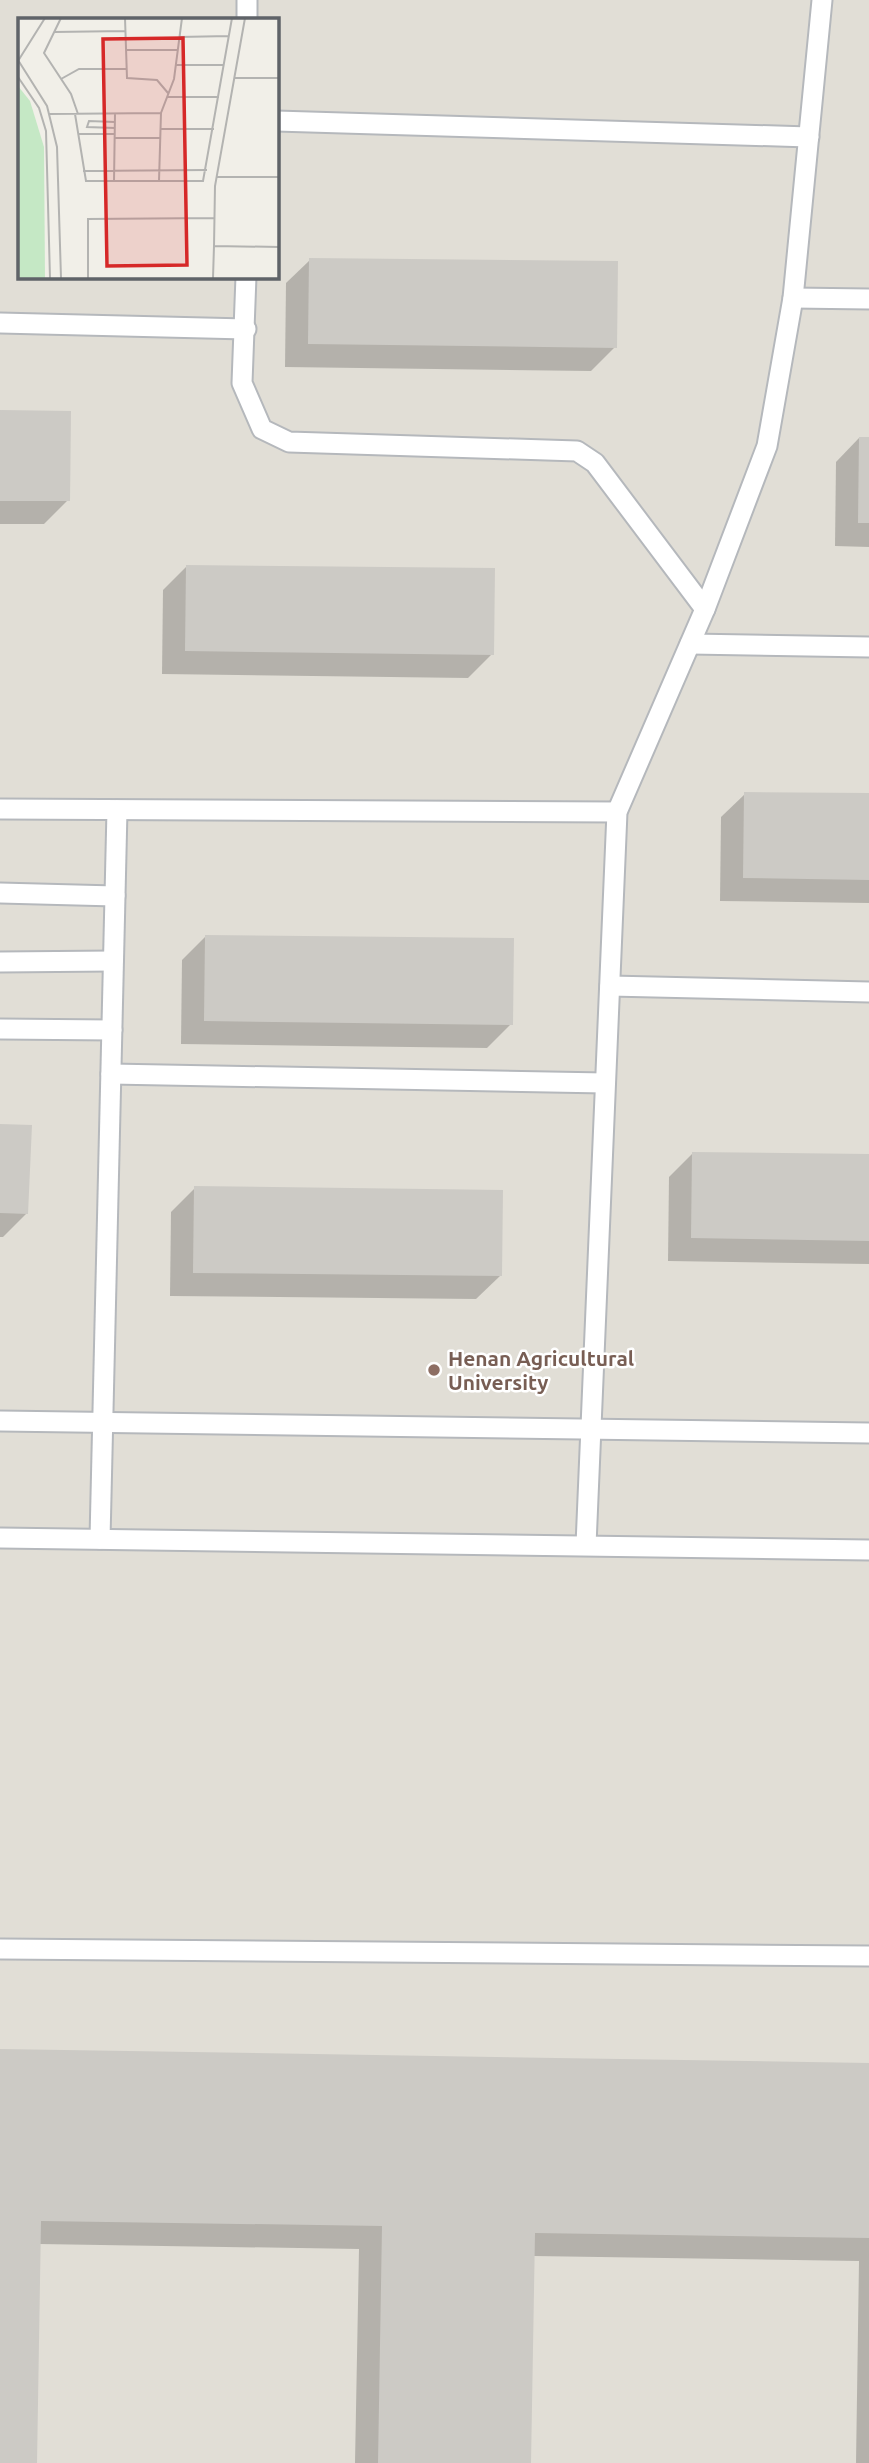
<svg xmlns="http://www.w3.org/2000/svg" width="869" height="2463" viewBox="0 0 869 2463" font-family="Ubuntu,sans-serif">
<rect width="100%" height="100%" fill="#f1efe8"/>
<path fill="#e1ded6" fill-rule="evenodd" d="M0,0H869V2463H0ZM19,19H276V276H19Z"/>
<g fill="#0003">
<polygon points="310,260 615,347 591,371 285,367 286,283"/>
<polygon points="0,412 68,500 44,524 0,524"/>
<polygon points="859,438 869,439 869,547 835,546 836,462"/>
<polygon points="187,566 492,654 468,678 162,674 163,590"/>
<polygon points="745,794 869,795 869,903 720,901 721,817"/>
<polygon points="206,936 511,1024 487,1048 181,1044 182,960"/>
<polygon points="0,1125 27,1213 3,1237 0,1237"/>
<polygon points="692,1154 869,1156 869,1264 668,1261 669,1177"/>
<polygon points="195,1188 500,1276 476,1299 170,1296 171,1212"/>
<polygon points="0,2051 869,2064 869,2463 856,2463 859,2261 533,2256 529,2463 355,2463 359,2249 39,2244 35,2463 0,2463"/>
</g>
<g fill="#cccac5">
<polygon points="309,258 618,261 617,348 308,344"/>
<polygon points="0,410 71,411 70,501 0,501"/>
<polygon points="859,437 869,437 869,523 858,523"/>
<polygon points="186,565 495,568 494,655 185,651"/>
<polygon points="744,792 869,793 869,880 743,878"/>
<polygon points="205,935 514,938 513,1025 204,1021"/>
<polygon points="0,1124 32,1125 28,1214 0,1213"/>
<polygon points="692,1152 869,1154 869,1241 691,1238"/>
<polygon points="194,1186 503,1190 502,1276 193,1273"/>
<polygon points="0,2049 869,2063 869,2238 535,2233 531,2463 378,2463 382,2226 41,2221 37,2463 0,2463"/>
</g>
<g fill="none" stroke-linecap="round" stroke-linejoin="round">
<defs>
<g id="lane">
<polyline points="247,0 247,19"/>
<polyline points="276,121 809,137"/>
<polyline points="246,276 242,383 262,429 289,442 577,451 595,463 705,609"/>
<polyline points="793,298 869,299"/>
<polyline points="0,323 246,329"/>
<polyline points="690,644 869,647"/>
<polyline points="0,809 617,812"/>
<polyline points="0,893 115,896"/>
<polyline points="0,962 113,961"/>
<polyline points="610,986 869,992"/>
<polyline points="0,1029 112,1030"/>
<polyline points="111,1074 605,1083"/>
<polyline points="0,1421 869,1433"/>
<polyline points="0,1538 869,1550"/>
<polyline points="100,1539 117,810"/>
<polyline points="586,1545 617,812 705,609 767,446 793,298 822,0"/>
<polyline points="0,1949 869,1956"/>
</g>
</defs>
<use href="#lane" stroke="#b5b8bc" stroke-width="23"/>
<use href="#lane" stroke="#fff" stroke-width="19"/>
</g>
<circle fill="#8d6e63" stroke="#fff" stroke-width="2.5" cx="434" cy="1370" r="7"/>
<g text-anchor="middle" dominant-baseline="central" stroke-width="5" stroke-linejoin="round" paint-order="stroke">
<g font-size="21" font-weight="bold" fill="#785e54" stroke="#fff" text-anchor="start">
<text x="448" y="1358">Henan Agricultural<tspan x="448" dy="24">University</tspan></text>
</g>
</g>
<g transform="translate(18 18)">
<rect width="261" height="261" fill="#f1efe8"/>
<path d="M0,68L12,83L26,129L27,260H0Z" fill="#c5e8c5"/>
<path fill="none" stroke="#b3b3b1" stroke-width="2" d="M43,0L26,35L53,76L60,96M107,0L109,60L139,62L150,75M36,14L107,13M161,19L211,18M108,32H159M0,42L29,88L39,129L43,260M0,43L27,0M158,47H206M0,59L21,90L28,113L32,260M217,60H261M43,61L61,51H108M149,79H201M31,96L143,95M57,96L68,163H185L214,0M97,110L69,109L71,103L97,104M143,111H196M61,116H97M97,120H142M65,153L189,152M198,159H261M96,163L97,96M141,163L143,95L156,61L164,0M196,228L197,168L227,0M70,260V201L196,200M195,260L196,228L261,229"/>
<path fill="#d62828" fill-opacity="0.15" stroke="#d62828" stroke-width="3.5" d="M165,20L169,247L89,248L85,21Z"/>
<rect width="261" height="261" fill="none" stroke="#5f6368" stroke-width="3.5"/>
</g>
</svg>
